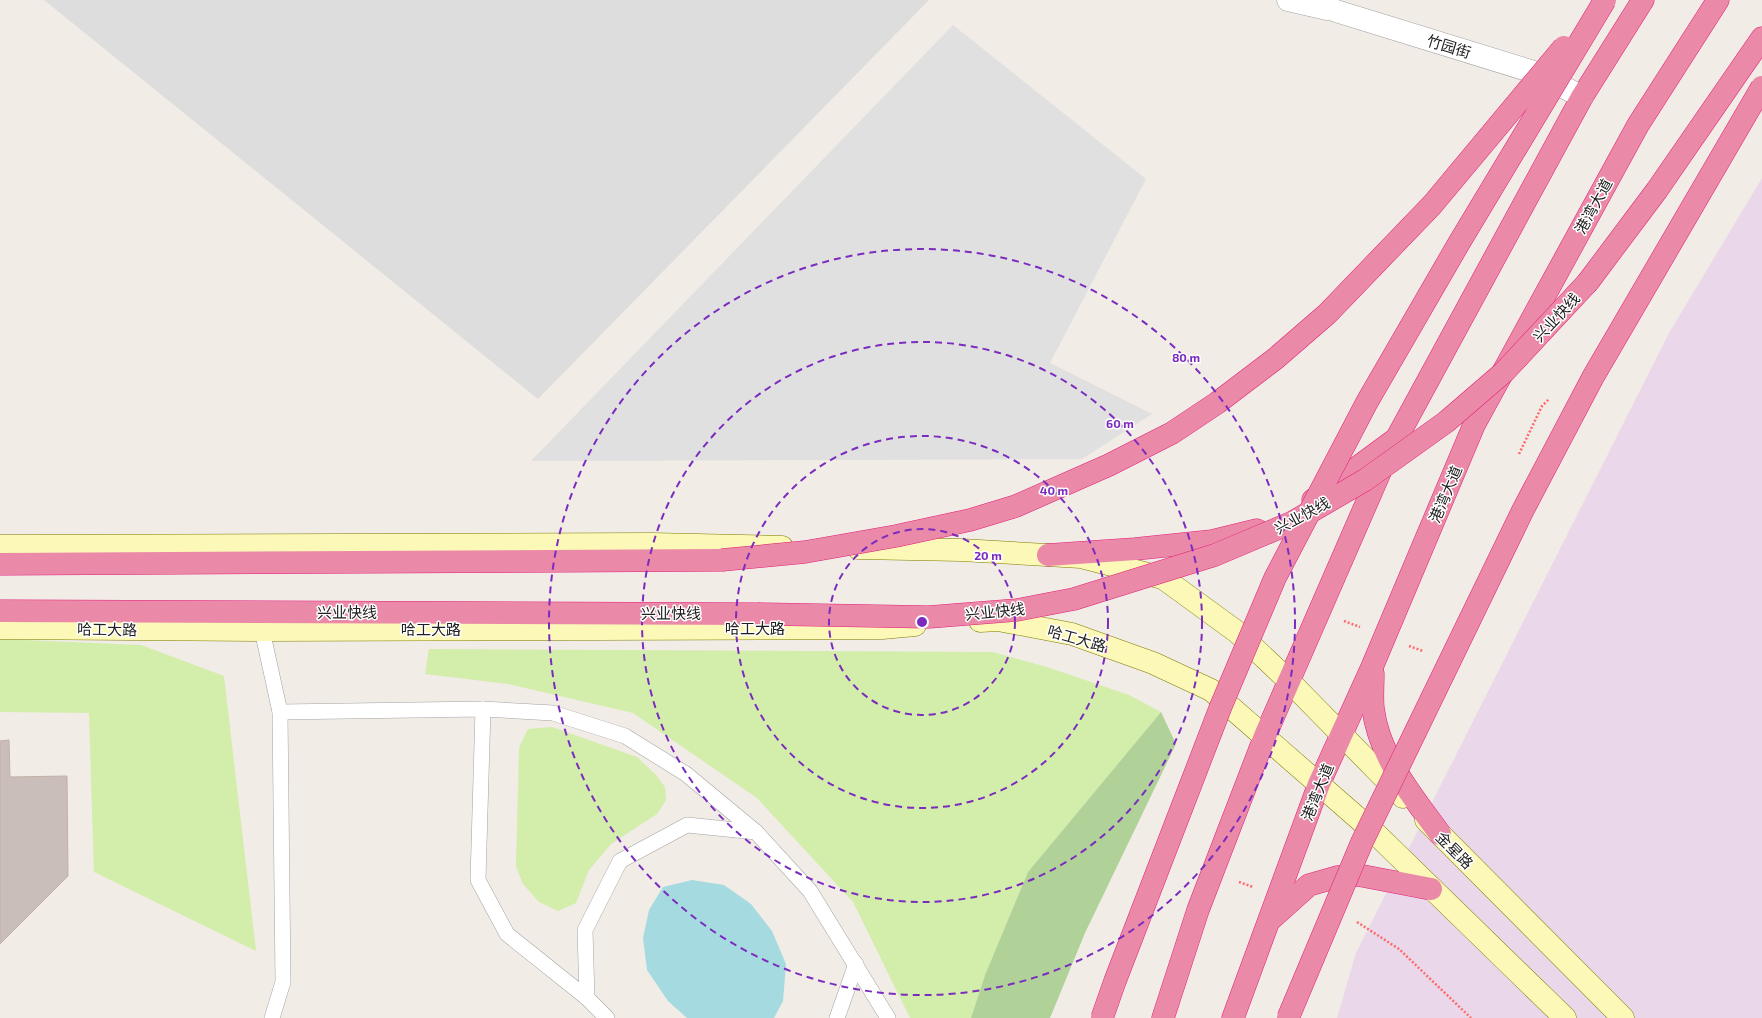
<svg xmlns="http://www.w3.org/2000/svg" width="1762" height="1018" viewBox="0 0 1762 1018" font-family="'Exo 2','Noto Sans SC',sans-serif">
<rect width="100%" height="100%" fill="#f1ece6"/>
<polygon fill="#dedddd" points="44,0 929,0 538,399"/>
<polygon fill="#ead7e9" points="1762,178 1762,1018 1337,1018 1356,953 1669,333"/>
<g fill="#d3edaa">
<polygon points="0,639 141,645 224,676 256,951 94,872 89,713 0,712"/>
<polygon points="429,649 992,652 1047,667 1129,695 1161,712 1028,872 985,975 971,1018 910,1018 853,902 757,798 633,713 508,684 425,674"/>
<polygon points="552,727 637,757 655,774 665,787 666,800 657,814 611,844 589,870 576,903 558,911 539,902 523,884 516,867 519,748 528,729"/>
</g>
<polygon fill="#b0d299" points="1161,712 1176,744 1085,933 1050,1018 971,1018 985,975 1028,872"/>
<polygon fill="#e0e0e0" points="953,25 1146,179 1050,363 1152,414 1082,459 531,461"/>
<polygon fill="#a4dae0" points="692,880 724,885 751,904 772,931 786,964 783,1001 774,1018 687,1018 668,1001 647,970 643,938 649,910 663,887"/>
<polygon fill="#c9beb9" stroke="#c3b0a7" points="9,740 10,777 67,776 68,876 0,944 0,741"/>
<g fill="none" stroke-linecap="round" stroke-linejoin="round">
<defs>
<g id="lane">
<polyline points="262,630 280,712 283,982 272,1018"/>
<polyline points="483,709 478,880 507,934 587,998 607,1018"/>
<polyline points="280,712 483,709 553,713 625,736 686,774 756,832 810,891 888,1018"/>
<polyline points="587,998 585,930 620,861 687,825 756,832"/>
<polyline points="837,1018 856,964"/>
</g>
<g id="street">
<polyline points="1288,0 1327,9"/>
<polyline points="1314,0 1336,11 1537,73 1582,97"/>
</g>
<g id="secondary">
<polyline points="0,546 652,544 782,547"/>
<polyline points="858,548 961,550 1081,557 1163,578 1237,632 1289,681 1403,797"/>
<polyline points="980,621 998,620 1072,634 1153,663 1211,690 1375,833 1565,1018"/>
<polyline points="0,628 262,630 882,628 915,625"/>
<polyline points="1426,820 1623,1018"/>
</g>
<g id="highway">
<polyline points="1588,282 1657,190 1762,38"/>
<polyline points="1313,500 1393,441"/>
<polyline points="1048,555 1135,549 1212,541 1257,530"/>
<polyline points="0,564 722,560"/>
<polyline points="0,611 758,614"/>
<path d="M1373,674C1373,685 1372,697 1373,708C1379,757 1412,795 1440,834"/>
<polyline points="1270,920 1309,885 1337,877 1358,875 1431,889"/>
<polyline points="1163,1018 1198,910 1265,736 1387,456 1582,97 1643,0"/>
<polyline points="1233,1018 1319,784 1372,667 1474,425 1638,125 1718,0"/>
</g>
</defs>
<use href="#lane" stroke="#a4a4a4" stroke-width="16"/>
<use href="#street" stroke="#a4a4a4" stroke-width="23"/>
<use href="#secondary" stroke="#7e7c00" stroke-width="23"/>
<use href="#highway" stroke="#e31e79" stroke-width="23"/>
<g stroke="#ff696b" stroke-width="2.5" stroke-dasharray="2 2" stroke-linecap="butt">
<polyline points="1519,454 1542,406 1549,399"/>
<polyline points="1344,621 1360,627"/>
<polyline points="1409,646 1423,651"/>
<polyline points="1239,882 1253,887"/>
<polyline points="1357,922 1399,949 1471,1018"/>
</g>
<use href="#lane" stroke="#fff" stroke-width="15"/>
<use href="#street" stroke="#fff" stroke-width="22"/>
<use href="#secondary" stroke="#fcf8b8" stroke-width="22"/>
<use href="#highway" stroke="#eb8aa8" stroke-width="22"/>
<defs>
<g id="highway-bridge">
<polyline points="722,560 805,552 896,536 970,520 1016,506 1109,465 1172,433 1217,403 1275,359 1327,314 1432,205 1564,47"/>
<polyline points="758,614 929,617 1017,610 1074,599 1215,555 1293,522 1365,480 1446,422 1504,372 1588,282"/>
<polyline points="1102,1018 1115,981 1221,706 1275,578 1367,402 1459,243 1605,0"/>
<polyline points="1288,1018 1362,842 1523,510 1593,377 1762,87"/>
</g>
</defs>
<use href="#highway-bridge" stroke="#e31e79" stroke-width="23" stroke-linecap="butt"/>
<use href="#highway-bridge" stroke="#eb8aa8" stroke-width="22"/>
</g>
<g fill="none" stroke="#7b2cbf" stroke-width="2" stroke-dasharray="7 5">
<circle cx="922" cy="622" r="93"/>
<circle cx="922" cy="622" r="186"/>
<circle cx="922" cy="622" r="280"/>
<circle cx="922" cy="622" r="373"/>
</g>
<g text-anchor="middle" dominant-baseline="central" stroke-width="3" stroke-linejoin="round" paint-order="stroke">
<g font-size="15" fill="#202020" stroke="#fff">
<text transform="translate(1449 46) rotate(17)">竹园街</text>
<text transform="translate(1593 206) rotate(-61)">港湾大道</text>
<text transform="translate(1556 317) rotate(-47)">兴业快线</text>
<text transform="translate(1445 494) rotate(-67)">港湾大道</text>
<text transform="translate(1302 515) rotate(-28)">兴业快线</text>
<text transform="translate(995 611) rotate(-6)">兴业快线</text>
<text x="347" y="612">兴业快线</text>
<text x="671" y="613">兴业快线</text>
<text x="755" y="628">哈工大路</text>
<text transform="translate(107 629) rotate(1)">哈工大路</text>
<text x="431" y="629">哈工大路</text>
<text transform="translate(1077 638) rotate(16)">哈工大路</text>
<text transform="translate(1317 792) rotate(-68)">港湾大道</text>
<text transform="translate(1455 850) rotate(45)">金星路</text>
</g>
</g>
<circle cx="922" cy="622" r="6" fill="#7b2cbf" stroke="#fff" stroke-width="2"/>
<g font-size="12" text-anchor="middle" font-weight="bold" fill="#7b2cbf" stroke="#fff" stroke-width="3" stroke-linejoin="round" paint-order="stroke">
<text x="1186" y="362">80 m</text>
<text x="1120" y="428">60 m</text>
<text x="1054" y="495">40 m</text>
<text x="988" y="560">20 m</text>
</g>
</svg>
